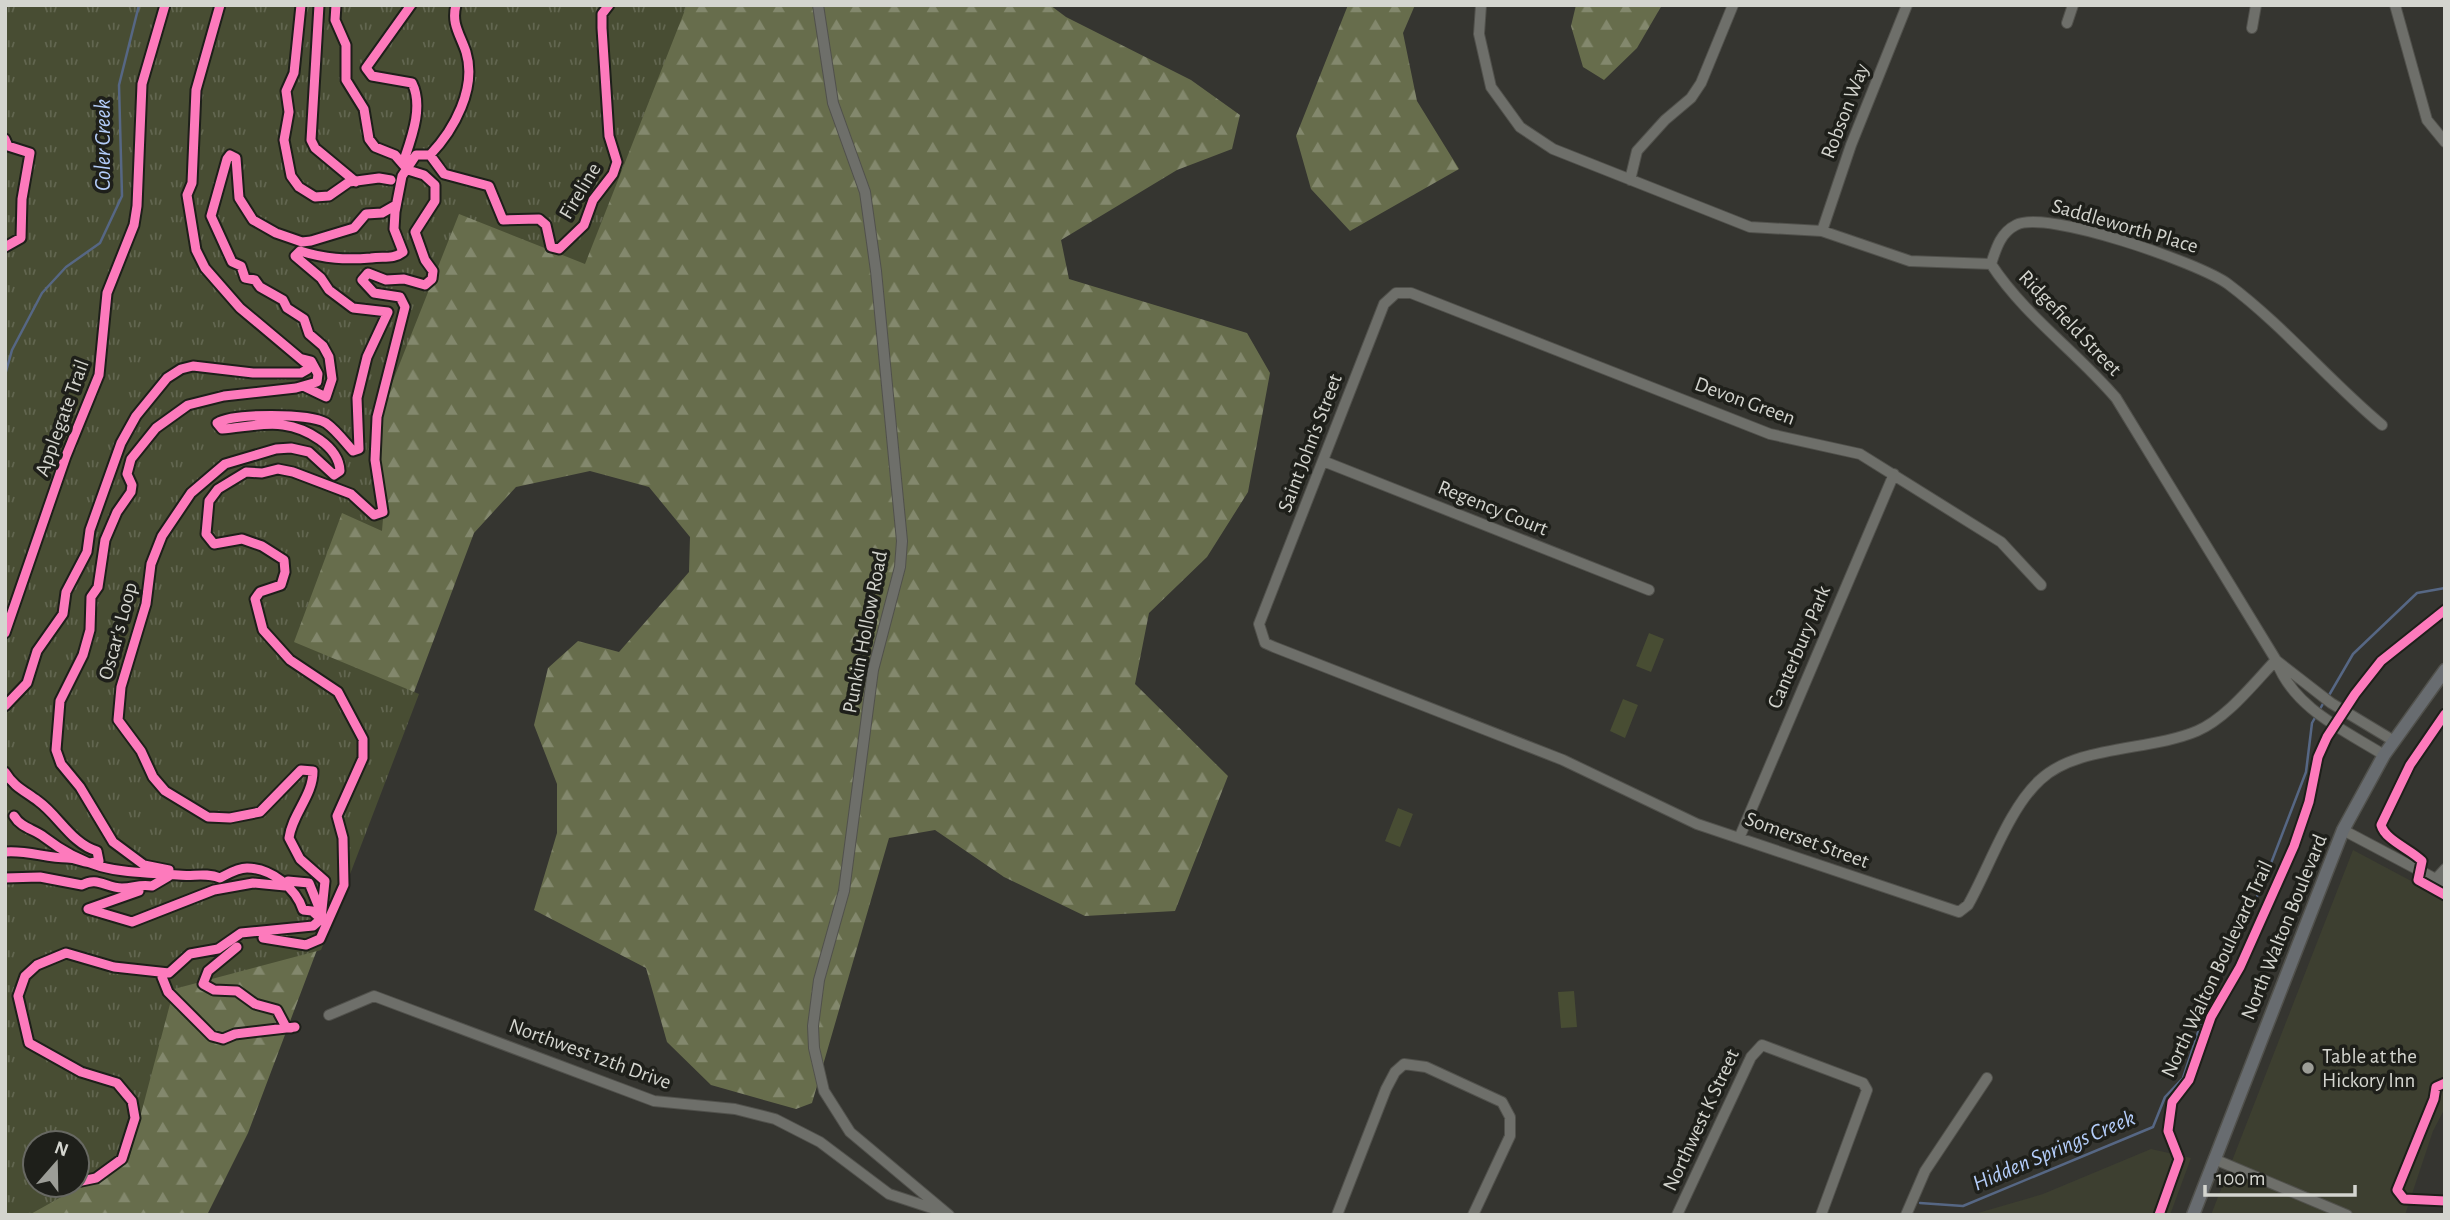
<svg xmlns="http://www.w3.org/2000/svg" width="2450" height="1220" font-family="'Alegreya Sans',sans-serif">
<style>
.built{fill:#3d3f30}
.grass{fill:#484d33}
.forest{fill:url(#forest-firs);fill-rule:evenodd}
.park{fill:url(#park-tufts);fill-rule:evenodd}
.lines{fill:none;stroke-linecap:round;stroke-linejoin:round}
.stream{stroke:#566784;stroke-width:2.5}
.minor-casing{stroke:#51514c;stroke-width:12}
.major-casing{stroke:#51514c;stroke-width:15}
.minor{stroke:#6e6f6a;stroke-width:10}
.major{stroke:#686c70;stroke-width:12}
.cycleway-casing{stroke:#1e1f1a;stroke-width:13}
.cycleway{stroke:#fd7abc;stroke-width:9}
.poi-dot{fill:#9c9d97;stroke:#1e1f1a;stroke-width:2.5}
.labels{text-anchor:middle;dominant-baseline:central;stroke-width:7;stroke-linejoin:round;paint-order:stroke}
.street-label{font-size:21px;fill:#d4d5cf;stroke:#1e1f1a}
.poi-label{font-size:21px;fill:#d4d5cf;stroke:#1e1f1a;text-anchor:start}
.water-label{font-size:23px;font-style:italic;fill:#b4cdfa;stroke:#1e1f1a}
</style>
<defs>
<pattern id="forest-firs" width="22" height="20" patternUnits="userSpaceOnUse" patternTransform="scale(1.75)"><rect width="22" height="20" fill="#676d4c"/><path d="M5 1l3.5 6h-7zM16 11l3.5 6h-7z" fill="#83886d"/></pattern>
<pattern id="park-tufts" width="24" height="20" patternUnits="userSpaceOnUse" patternTransform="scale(1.75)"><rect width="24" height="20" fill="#484d33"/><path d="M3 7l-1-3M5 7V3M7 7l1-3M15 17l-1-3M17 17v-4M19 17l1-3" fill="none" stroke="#626650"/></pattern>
</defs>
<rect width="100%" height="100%" fill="#353530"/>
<path class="built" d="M2353,850l92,49v209l-12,23 -28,84h-194z
M2151,1149l40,9 -21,57h-199l72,-21z"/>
<path class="grass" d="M1649,633l15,6 -13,33 -15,-6z
M1623,699l15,6 -13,33 -15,-7z
M1398,808l15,6 -13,33 -15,-6z
M1574,991l3,36 -16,1 -3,-36z"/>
<path class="forest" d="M8,5h1042l16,12 125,63 49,35 -8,34 -55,21 -116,70 8,39 178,54 23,40 -22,119 -41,65 -58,56 -14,71 93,92 -53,135 -90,5 -81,-39 -69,-47 -46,8 -77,265 -16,6 -85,-24 -44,-43 -21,-74 -112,-58 23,-77v-49l-23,-59 14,-57 30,-27 41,11 70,-80 1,-35 -41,-50 -59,-16 -74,16 -42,46 -226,600 -41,82h-202zM35,1143h42v42h-42z
M1348,5h67l-12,28 14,68 42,68 -109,62 -39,-42 -15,-53z
M1576,5h86l-25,43 -33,32 -21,-13 -12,-41z"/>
<path class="park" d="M5,5h682l-102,259 -126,-50 -84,212 10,69 -3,36 -40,-18 -48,129 125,52 -98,256 -147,39 -45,170 -100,56h-24zM35,1143h42v42h-42z"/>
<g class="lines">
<path class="stream" d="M5,375l7,-25 30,-57 24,-26 34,-24 22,-47 -3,-111 20,-80
M2328,697l25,-43 64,-61 28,-5
M1920,1203l43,3 190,-79 12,-30 18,-19 25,-76 57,-123 41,-107 6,-49 12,-21"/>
<defs>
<path id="minor" d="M818,5l15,98 32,89 11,79 26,270 -2,26 -27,103 -29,221 -25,89 -6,46 1,22 10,43 26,41 99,83
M1481,5l-2,29 12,53 29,40 33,22 197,78 72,4 88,30 81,3
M2395,5l32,115 18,22
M2067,23l6,-18
M2252,28l4,-23
M1630,180l7,-29 28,-31 26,-22 10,-15 32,-78
M1822,231l29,-86 56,-140
M1991,264c34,52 85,87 125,134l160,262c17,48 68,70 108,95
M1991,264c5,-15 9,-31 25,-39 30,-16 183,38 212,59 56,42 101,97 154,141
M1323,461l326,129
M2041,585l-40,-43 -141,-88 -90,-20 -359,-141h-15l-12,11 -125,320 6,19 9,4 289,113 134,64 262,88 9,-7c21,-37 41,-97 72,-125 37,-35 110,-29 157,-49 30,-13 56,-47 79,-71
M2277,661l54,42 63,38
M2343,830l102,54
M1740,836l154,-362
M2436,879l9,-10
M329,1015l45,-19 280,105 81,8 40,10 45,23 69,52 55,18
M2214,1159l133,56
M1337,1215l49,-126 9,-17 9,-8 22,3 76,35 8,15v19l-37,79
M1677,1215l74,-158 11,-12 101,38 4,7 -46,125
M1906,1215l19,-44 62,-93"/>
<path id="major" d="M2193,1215l150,-385 41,-75 61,-85"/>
</defs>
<use href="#minor" class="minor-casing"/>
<use href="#major" class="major-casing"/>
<use href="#minor" class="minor"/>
<use href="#major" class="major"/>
<defs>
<path id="cycleway" d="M301,5l-7,68 -8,18 3,21 -5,28 7,36 8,11 16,10 14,-1 20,-14 30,-4 12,2
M319,5l-8,135 4,8 41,34
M5,139l3,7 22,7 -8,46 -1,39 -16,9
M430,155l14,19 45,12 14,34 36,-1 7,6 5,22 8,2 25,-24 9,-25 20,-26 4,-12 -8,-26 -7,-108v-14l7,-9
M403,163c8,-24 21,-56 9,-80l-40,-7 -6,-8 45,-63
M303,386l23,11 6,-18 -3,-22 -6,-11 -14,-12 -5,-15 -17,-11 -4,-8 -23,-13 -5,-7 -10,-2 -4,-12 -9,-4 -21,-46 16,-57 3,-4 6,3 3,40 14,22 23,13 26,9 9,-1 43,-13 12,-14 16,-1 14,-8
M5,633l61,-177 33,-81 8,-82 27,-68 3,-19 5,-122 23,-79
M5,706l22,-23 10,-32 26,-37 3,-22 21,-40 3,-22 31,-87 15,-27 31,-38 14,-9 12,-3 60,7h48l7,-4v-4l-68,-57 -35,-40 -9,-18 -9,-55 5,-12 4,-93 24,-85
M2445,714l-35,51 -29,60c4,15 29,24 41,36l-4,19 27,15
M5,772c9,15 20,19 33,29 20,14 34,43 59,50l2,10c-14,5 -19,-3 -32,-3 -21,0 -40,-8 -62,-6
M14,816c7,12 20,13 30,21 48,37 79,34 134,38 15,2 27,-3 42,3 8,-4 17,-10 27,-10 24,0 49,20 56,42l9,1 9,8
M5,878l35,-1 42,8c15,-9 24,3 40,3 12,0 16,-4 30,-2l17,-10v-6l-25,-5 -31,-23 -33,-55 -19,-23 -5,-14 4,-49 23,-46 7,-25 1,-33 7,-10 7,-47 12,-28 14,-20 1,-7 -5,-11 4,-15 25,-31 32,-23 36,-9 72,-8 21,-6 1,-8 -7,-13 -8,-2
M139,891l-51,18 44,13 82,-32 39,-7 32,3 3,-5 21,2 11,27
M263,938l43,7 14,-6 24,-54 -1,-47 -6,-22 26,-58v-19l-25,-47 -48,-32 -27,-30 -8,-31 5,-7 21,-7 4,-13 -1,-12 -22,-14 -20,-7 -28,5 -8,-10 3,-33 9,-12 28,-17 16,1 16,-4 15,3 58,22 23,21 9,-3 -8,-52 2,-43 28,-110 -5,-10 -26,-4 -12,-13 6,-7 18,7 18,-1 21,6 7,-6 1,-8 -8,-11 -10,-28 20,-31v-16l-11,-10 -16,-5 -13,-15 -20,-8 -6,-8 -5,-30 -18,-29v-35l-11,-25 1,-15
M237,947l-29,24 -5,13 11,6 23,1 18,13 22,6 9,17 5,1
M162,977l6,15 44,44 11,3 12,-5 60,-7
M2445,1083l-9,4 -2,12 -37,91 7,9 41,2
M77,1182l19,-4 26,-19 13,-41 -3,-17 -15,-18 -36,-11 -52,-29 -11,-47 7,-20 12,-11 29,-12 48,14 55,6 21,-19 28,-5 23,-16 72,-7 8,-7 4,-38 -25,-22 -11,-21c3,-24 24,-42 24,-67l-12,-1 -41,42 -30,6 -22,-1 -43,-26 -12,-14 -12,-26 -23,-31 3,-33 25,-83 5,-40 11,-28 29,-43 34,-29 51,-15 15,-1 18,4 25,23 6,-4c-1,-25 -34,-43 -57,-46 -19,-3 -43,3 -61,4l-5,-6c16,-10 92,-10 109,0 10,7 19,19 27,28l6,-2 -2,-51 10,-41 21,-45 -35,-4 -24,-18 -8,-12 -26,-22 5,-5c26,8 45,9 71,7 12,-2 22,2 32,-6l-9,-23 1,-17 7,-36 14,-21h14c24,-25 47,-67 36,-103 -6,-18 -15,-28 -10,-47
M2159,1215l20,-56 -11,-28 4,-29 17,-22 22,-63 29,-50 54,-121 15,-44 9,-45 9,-20 28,-43 26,-33 64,-51"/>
</defs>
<use href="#cycleway" class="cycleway-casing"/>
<use href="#cycleway" class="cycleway"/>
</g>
<circle class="poi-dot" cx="2308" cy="1068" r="7"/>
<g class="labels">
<g class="street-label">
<text transform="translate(1845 111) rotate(-69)">Robson Way</text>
<text transform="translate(580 191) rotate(-59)">Fireline</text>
<text transform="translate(2125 226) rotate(16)">Saddleworth Place</text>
<text transform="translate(2070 323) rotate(46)">Ridgefield Street</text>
<text transform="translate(1745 401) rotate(20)">Devon Green</text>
<text transform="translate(62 418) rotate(-70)">Applegate Trail</text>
<text transform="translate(1310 443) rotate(-69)">Saint John's Street</text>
<text transform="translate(1493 508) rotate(22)">Regency Court</text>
<text transform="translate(118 631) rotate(-75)">Oscar's Loop</text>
<text transform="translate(865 632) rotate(-79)">Punkin Hollow Road</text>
<text transform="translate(1799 647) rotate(-67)">Canterbury Park</text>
<text transform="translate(1807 840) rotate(20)">Somerset Street</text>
<text transform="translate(2284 927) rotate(-68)">North Walton Boulevard</text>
<text transform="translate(2217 969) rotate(-65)">North Walton Boulevard Trail</text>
<text transform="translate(590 1054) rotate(20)">Northwest 12th Drive</text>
<text transform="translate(1701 1120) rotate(-65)">Northwest K Street</text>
</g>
<g class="poi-label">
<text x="2322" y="1056">Table at the<tspan x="2322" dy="24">Hickory Inn</tspan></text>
</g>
<g class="water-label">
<text transform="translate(103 145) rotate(-90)">Coler Creek</text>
<text transform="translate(2054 1151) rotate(-23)">Hidden Springs Creek</text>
</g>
</g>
<rect width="2450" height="1220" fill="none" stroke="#d4d5cf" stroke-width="14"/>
<g transform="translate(56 1164) rotate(20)"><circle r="33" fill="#1e1f1a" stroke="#676862" stroke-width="2"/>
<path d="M0-5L12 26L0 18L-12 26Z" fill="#9c9d97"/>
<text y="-10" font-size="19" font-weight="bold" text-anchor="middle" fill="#d4d5cf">N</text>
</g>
<path d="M2205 1185v10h150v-10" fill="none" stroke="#d4d5cf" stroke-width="3.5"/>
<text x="2216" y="1185" font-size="21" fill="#d4d5cf" stroke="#1e1f1a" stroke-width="5" paint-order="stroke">100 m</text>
</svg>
